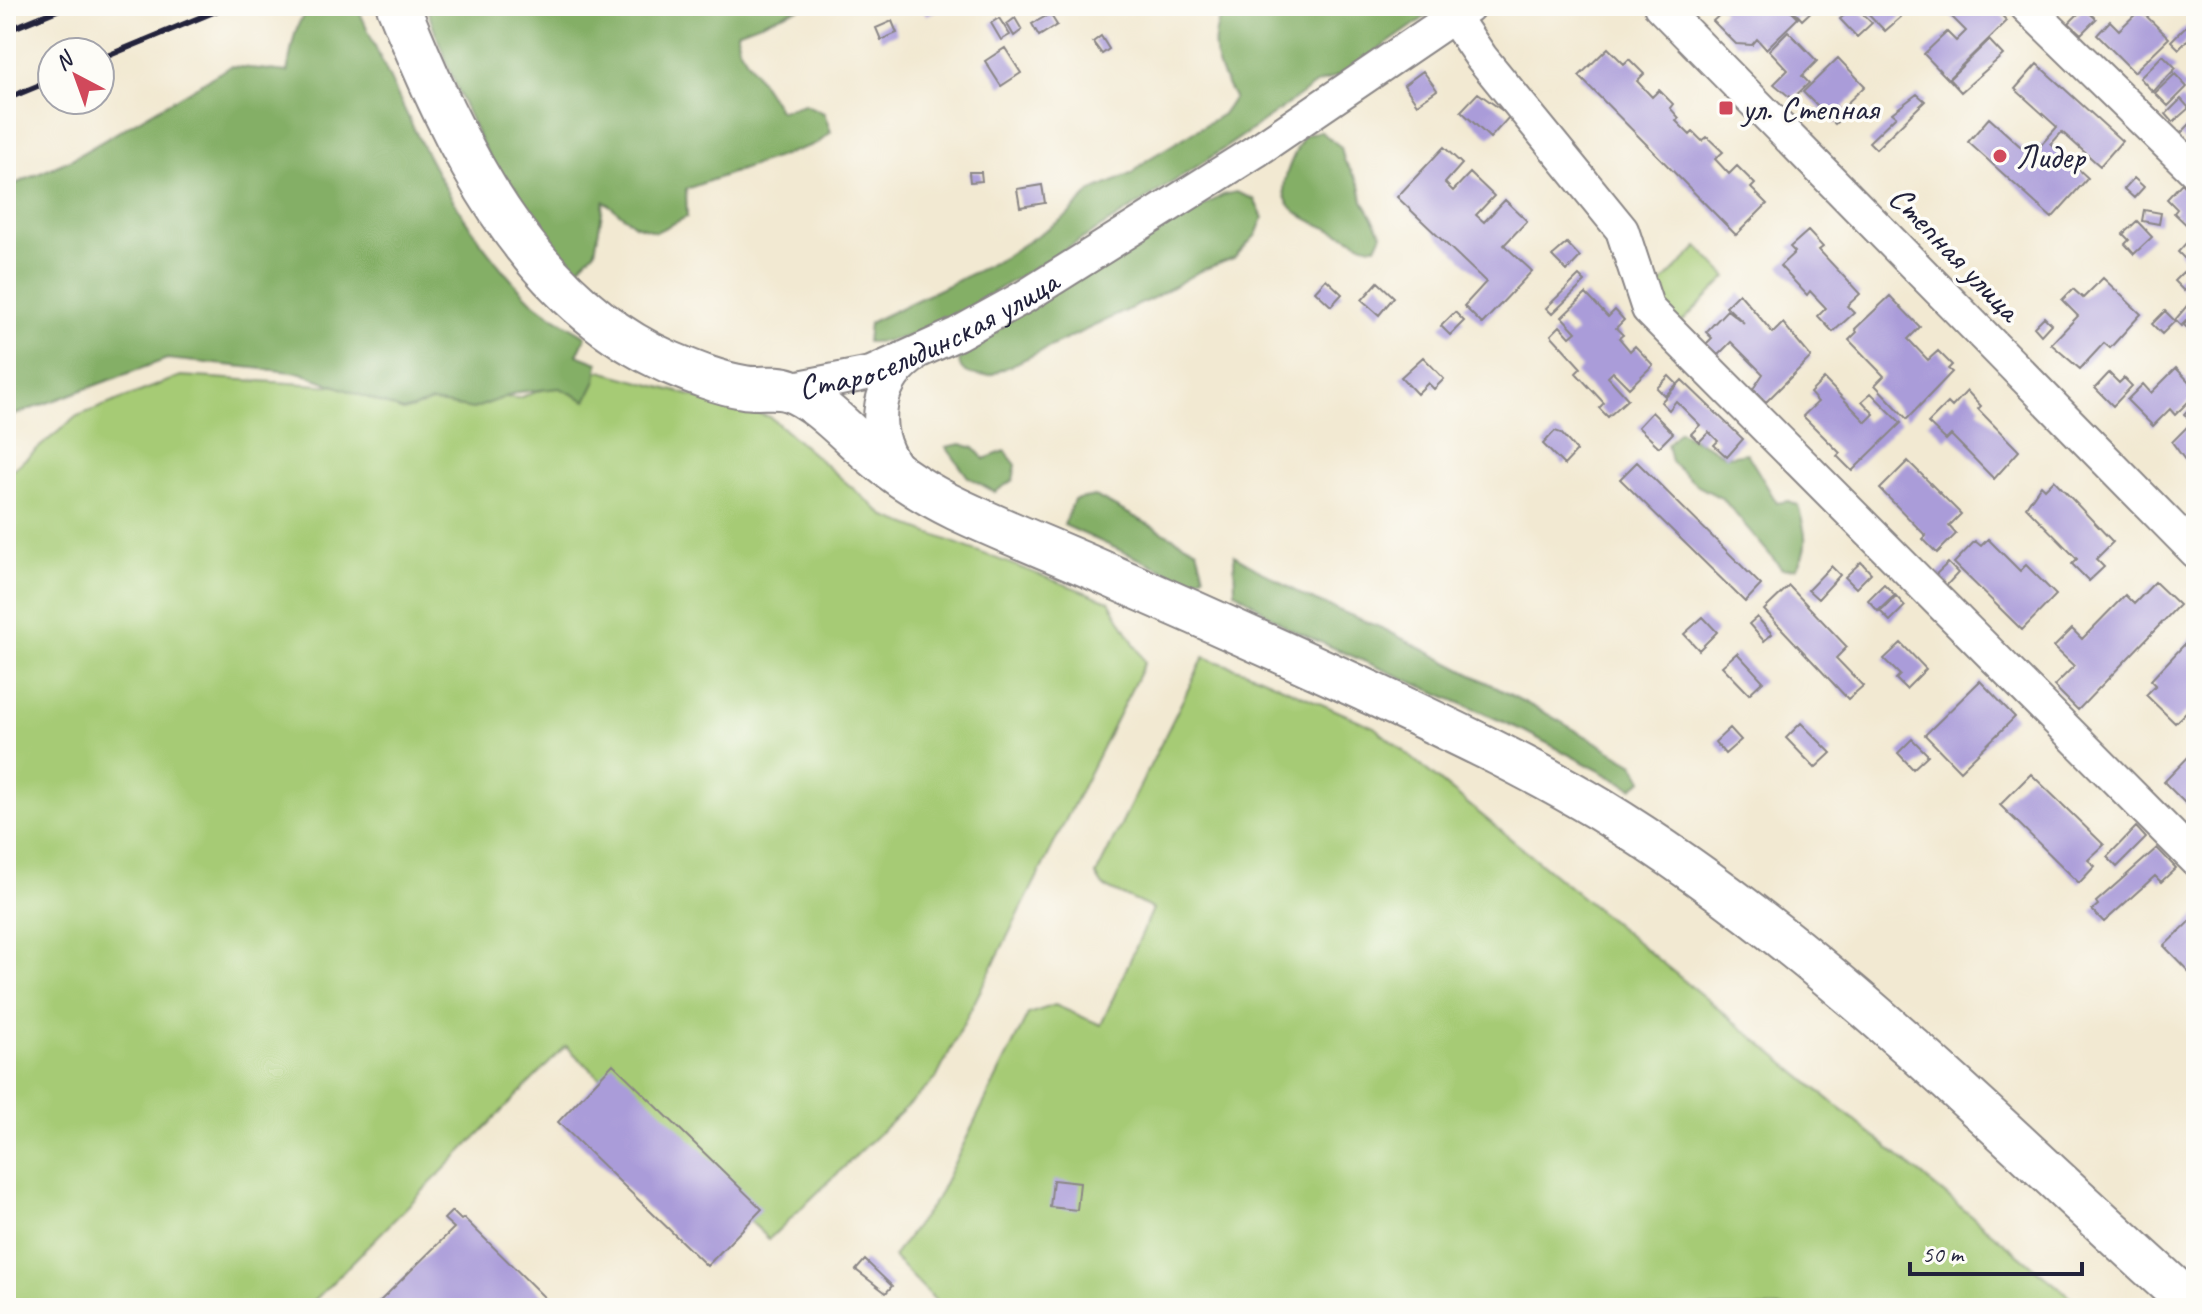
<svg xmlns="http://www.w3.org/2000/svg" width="2202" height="1314" font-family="Caveat,sans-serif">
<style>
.green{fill:#a6cb75;stroke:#647658;stroke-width:2}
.forest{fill:#84af66;stroke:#536850;stroke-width:2}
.building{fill:#aa9cd9}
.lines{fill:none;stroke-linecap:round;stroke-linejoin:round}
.minor-casing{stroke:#8a8686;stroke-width:36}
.major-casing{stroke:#8a8686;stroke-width:46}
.minor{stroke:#fff;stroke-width:32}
.major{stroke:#fff;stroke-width:42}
.rail{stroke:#22223b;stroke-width:6}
.poi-dot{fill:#d1495b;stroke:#fdfcf7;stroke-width:3}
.labels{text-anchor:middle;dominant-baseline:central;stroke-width:7;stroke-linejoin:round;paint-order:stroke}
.poi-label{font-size:34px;fill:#22223b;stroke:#fdfcf7;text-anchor:start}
.street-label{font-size:34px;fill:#22223b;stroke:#fdfcf7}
</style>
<rect width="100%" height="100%" fill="#fdfcf7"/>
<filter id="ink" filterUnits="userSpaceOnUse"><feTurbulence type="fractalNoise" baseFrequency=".0125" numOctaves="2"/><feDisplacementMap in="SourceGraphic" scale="16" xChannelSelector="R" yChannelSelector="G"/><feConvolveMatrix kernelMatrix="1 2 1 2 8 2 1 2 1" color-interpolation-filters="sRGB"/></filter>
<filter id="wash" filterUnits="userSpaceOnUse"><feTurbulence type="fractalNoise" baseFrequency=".006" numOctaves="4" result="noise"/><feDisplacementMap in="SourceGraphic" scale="32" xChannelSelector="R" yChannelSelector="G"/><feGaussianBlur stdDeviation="1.8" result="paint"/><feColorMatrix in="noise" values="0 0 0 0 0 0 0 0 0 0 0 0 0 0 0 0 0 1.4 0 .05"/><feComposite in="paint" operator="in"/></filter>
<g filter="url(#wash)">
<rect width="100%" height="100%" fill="#f2e9d2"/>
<path class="green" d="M1698,247l29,30 -49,49 -29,-30z
M600,371l170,46 116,100 223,84 36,61 -209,417 -167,160 -203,-193 -259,262h-301v-833l71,-59 104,-40 337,22z
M1204,657l54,19 116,51 710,581h-1141l-50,-51 44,-59 91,-184 27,-9 46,20 52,-116 -50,-23 -7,-11z"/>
<path class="forest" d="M313,6h44c45,99 93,216 173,293 16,15 38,26 56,37l-9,19 21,8 -2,18 -10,20 -26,-13 -41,4 -46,17 -41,-7 -29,9 -102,-38 -134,-14 -161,59v-230l64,-28 161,-94 56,6c5,-21 6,-53 26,-66z
M426,6h87l6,6 13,-6h274l-69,26 1,14 42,65 24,-7 20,9 7,19 -13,11 -132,46 1,28 -31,15 -21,-7 -31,-24 -9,50 -20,20c-78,-75 -114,-164 -149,-265z
M1227,6h214l-96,67 -31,12c-93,69 -192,131 -292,190 -47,27 -99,69 -155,67l2,-19 129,-62 69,-45 23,-24 43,-19 14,-13 76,-46 11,-17c-19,-31 -29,-59 -7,-91z
M1320,131l21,16 3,13 16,25 3,16 19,33 -6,13c-15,0 -21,-8 -34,-13 -66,-25 -71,-36 -38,-99z
M1236,192l18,7 9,19 -7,17 -22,23 -34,13 -45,26 -164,78c-32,3 -42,-12 -19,-36l251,-144z
M1679,431l48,25 20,-3 30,50 11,-2 10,4c7,25 13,42 -2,63l-14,1 -59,-70 -25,-13 -27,-24 -4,-18z
M961,444l13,4 10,11 21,-8 11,14 -3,15 -18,12 -27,-15 -22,-30z
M1095,496l102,54 7,25 -14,7 -126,-57 10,-25z
M1234,555l70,41 80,33 163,85 87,50 9,16 -11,8 -108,-57 -236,-103 -53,-37z"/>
<g id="blocks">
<path class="building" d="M920,6h23l-16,10z
M1718,6h68l12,12 -32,31 -9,-10 -5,6 -16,-1 -23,-23 11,-10z
M1795,6h22l-15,14 -10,-11z
M1854,6l18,17 -15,14 -17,-18z
M1867,6h23l11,11 -16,14 -21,-22z
M1941,6h52l14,15 -59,58 -24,-25 23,-22 9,9 10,-10z
M2084,8l12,11 -15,15 -12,-11z
M2140,10l29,28 -35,34 -37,-37 13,-14 9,9z
M1050,14l7,11 -18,11 -7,-12z
M999,18l11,17 -9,5 -10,-17z
M1015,18l7,12 -8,6 -7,-12z
M892,21l5,12 -16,7 -5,-12z
M2186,26l8,7 -15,16 -8,-8z
M1788,31l29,30 -15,15 7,7 -17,16 -18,-15 14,-14 -19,-20z
M1101,36l8,13 -7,5 -9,-12z
M1989,40l14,15 -42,37 -12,-13z
M1005,48l16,25 -20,13 -16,-25z
M1608,48l16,16 5,-5 15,15 -7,7 15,16 7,-7 14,14 -3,4 9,10 -3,3 14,14 3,-3 9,9 5,-4 16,15 -8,7 14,15 8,-8 18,18 -4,4 16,16 -31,31 -157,-159z
M2163,55l13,13 -23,24 -13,-14z
M1838,58l27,28 -22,21 4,5 -12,12 -32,-32z
M2037,64l85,77 -22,25 -38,-34 -11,12 37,34 -36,40 -84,-76 21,-24 42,38 26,-29 -42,-38z
M1423,71l14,19 -20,14 -13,-19z
M2175,74l12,13 -19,19 -13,-13z
M1478,93l32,23 -20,22 -29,-27z
M1917,94l8,7 -49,48 -7,-7 27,-26 -4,-3z
M2181,99l8,9 -16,14 -7,-8z
M2196,118v27l-3,3 -14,-13z
M1444,147l18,17 -17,19 8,8 17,-18 24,23 -18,19 8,7 21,-22 22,21 -23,24 28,26 -50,53 -18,-18 22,-24 -89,-85z
M969,172h12l1,9 -12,1z
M2134,178l10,9 -10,11 -10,-9z
M2182,183l12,12 -7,6 9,9v14l-5,5 -17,-16 3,-4 -10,-10z
M1042,185l3,18 -25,4 -3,-18z
M2144,210l17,3 -2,11 -17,-3z
M2137,221l15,16 -18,17 -9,-10 4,-4 -6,-6z
M1808,231l15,16 -4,3 41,44 -13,12 7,7 -21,19 -15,-16 8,-8 -16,-17 -3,4 -27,-29 15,-14 -5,-5z
M2196,232v38l-18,-18z
M1567,243l13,14 -13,14 -15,-15z
M2183,272l10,10 -9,9 -10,-10z
M1579,276l6,6 -33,32 -6,-6z
M2103,278l38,36 -31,34 -6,-5 -24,26 -29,-25 27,-28 -16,-16 11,-11 10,9z
M1326,279l16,15 -11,12 -16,-15z
M1378,282l16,15 -15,18 -17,-15z
M1739,293l34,40 10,-10 28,34 -45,45 -13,-13 10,-15 -32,-32 -13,13 -12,-11 6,-6 -6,-6 21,-22 17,13 -18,-17z
M1586,294l22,23 7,-7 9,10 -8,8 7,7 -4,3 11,13 5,-5 18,19 -24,23 -16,-16 -5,5 20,22 -20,18 -9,-9 5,-5 -28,-30 5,-5 -30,-33 9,-9 10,11 6,-5 -14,-15z
M2196,295v32l-5,5 -7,-7 7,-9 -10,10 -6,-6z
M1890,296l30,31 -12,12 20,21 10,-9 14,14 -4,4 4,3 -45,47 -32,-34 9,-9 -35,-36 8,-8 -2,-3z
M2165,311l10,10 -13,13 -10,-10z
M1455,312l9,9 -14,14 -9,-9z
M2044,317l7,7 -10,11 -7,-8z
M1423,357l21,22 -10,10 -6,-6 -11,11 -16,-17z
M2176,368l20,21v5l-21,21 -5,-6 -17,17 -26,-26 16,-16 8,9z
M2109,373l10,10 5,-5 8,8 -19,20 -18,-18z
M1669,376l8,8 -12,12 -8,-8z
M1824,379l42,43 8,-8 -12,-13 9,-8 30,30 -49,48 -15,-15 3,-3 -37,-37 15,-14 -8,-9z
M1682,380l61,59 -16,18 -13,-12 4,-4 -9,-9 -10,10 -8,-8 9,-9 -24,-24 -7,9 -8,-8z
M1967,391l14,15 -3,3 41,42 -25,28 -43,-44 -5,5 -18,-17 20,-20 4,4z
M2196,402l-2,22 2,51 -24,-33 20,-20 -8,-8z
M1652,412l21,21 -14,14 -21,-20z
M1555,431l6,2 16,18 -13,14 -21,-21z
M1908,461l53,53 -12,12 7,8 -19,19 -14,-14 3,-3 -46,-47z
M1637,462l124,123 -16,17 -125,-123z
M2054,480l59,62 -17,17 8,8 -15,14 -17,-17 5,-5 -51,-52 15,-22 4,4z
M1988,539l32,32 6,-6 30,30 -34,35 -68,-67 21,-22 6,5z
M1861,562l10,11 -15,15 -11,-11z
M1948,563l10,10 -14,15 -11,-11z
M1831,566l9,9 -22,24 -10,-9z
M2155,582l24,23 -101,105 -24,-24 20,-20 -20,-19 18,-18 10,10 43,-44 9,9z
M1884,584l11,11 -17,16 -10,-11z
M1789,586l58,61 -11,11 27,28 -15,13 -84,-89z
M1896,596l9,10 -15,15 -10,-10z
M1703,617l14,15 -18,18 -15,-16z
M1757,617l15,17 -8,7 -15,-17z
M2196,632v81l-4,5 -6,-6 -11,11 -29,-28 10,-10 -5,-5z
M1901,643l25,26 -20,20 -10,-10 4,-4 -16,-16z
M1737,653l26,28 -14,13 -27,-28z
M1980,681l35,36 -55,54 -35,-36z
M1801,723l30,30 -16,15 -29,-30z
M1730,728l11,12 -16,14 -10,-12z
M1912,739l16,16 -15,14 -15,-16z
M2196,749v65l-32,-32z
M2031,774l73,71 -16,15 7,6 -16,17 -79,-78z
M2136,827l10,11 -29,29 -10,-10z
M2157,848l19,20 -15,14 -6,-6 -51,46 -12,-12 6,-5 -2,-3z
M2196,915v64l-32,-33z
M613,1064l149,145 -55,57 -149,-144z
M1053,1180l27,3 -3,27 -27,-3z
M452,1211l9,9 3,-2 91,90h-182l81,-80 -10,-9z
M865,1260l27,26 -6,7 -30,-23z"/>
</g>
</g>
<g filter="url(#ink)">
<use href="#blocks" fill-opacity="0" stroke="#8a8686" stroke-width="2"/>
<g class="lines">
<defs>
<g id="minor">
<path d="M1660,6l536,546"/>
<path d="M2026,6l170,166"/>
<path d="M1453,16l28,41 141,173 26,79 548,551"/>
<path id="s1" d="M789,389l82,-16 86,-39 67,-37 232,-146 213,-145"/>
<path d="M900,472c-29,-36 -27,-85 11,-114"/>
</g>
<path id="major" d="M398,6c56,137 126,292 270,356 24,10 50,21 76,25 14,3 32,-2 45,3 29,10 59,44 82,63 25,22 55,41 86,56 48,23 98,42 147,64 87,38 174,77 261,117 79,37 159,74 234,119 223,136 404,327 597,499"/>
</defs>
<use href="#minor" class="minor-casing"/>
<use href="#major" class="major-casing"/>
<use href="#minor" class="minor"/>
<use href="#major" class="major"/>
<path class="rail" d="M6,31l61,-25
M100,59l128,-53
M6,99l46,-19"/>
</g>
</g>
<g class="poi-dot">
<rect x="1718" y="100" width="16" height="16" rx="4"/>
<circle cx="2000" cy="156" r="8"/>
</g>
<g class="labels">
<g class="poi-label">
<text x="1742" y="108">ул. Степная</text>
<text x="2016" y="156">Лидер</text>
</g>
<g class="street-label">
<text transform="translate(1955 253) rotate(46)">Степная улица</text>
<text stroke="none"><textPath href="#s1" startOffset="150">Старосельдинская улица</textPath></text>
</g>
</g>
<rect width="2202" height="1314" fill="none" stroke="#fdfcf7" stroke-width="32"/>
<g transform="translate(76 76) rotate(319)"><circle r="38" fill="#fdfcf7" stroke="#a5a5ac" stroke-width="2"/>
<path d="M0-6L14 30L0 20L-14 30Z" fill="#d1495b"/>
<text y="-12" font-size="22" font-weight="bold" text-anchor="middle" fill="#22223b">N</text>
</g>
<path d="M1910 1262v12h172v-12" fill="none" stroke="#22223b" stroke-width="4"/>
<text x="1922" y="1262" font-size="24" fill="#22223b" stroke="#fdfcf7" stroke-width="6" paint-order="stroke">50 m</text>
</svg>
